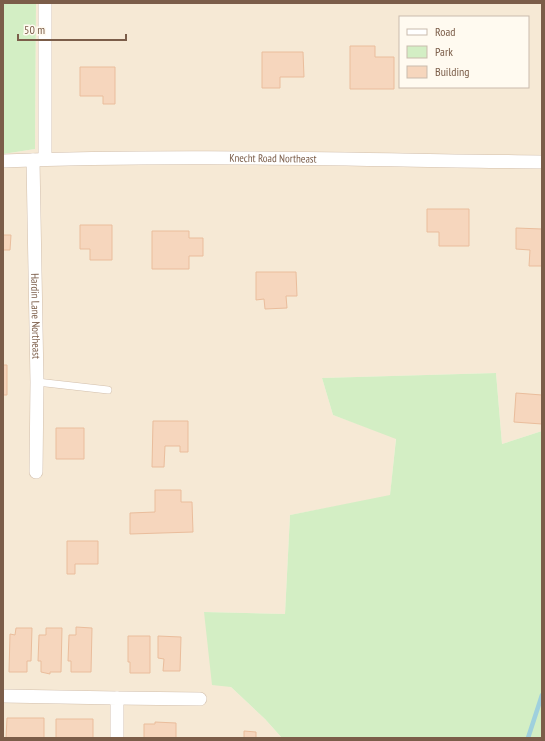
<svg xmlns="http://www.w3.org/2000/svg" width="545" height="741" font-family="'PT Sans Narrow',sans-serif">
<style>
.residential{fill:#f6e9d5;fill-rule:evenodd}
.green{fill:#d3eec4}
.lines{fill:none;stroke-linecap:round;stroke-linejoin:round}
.stream{stroke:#9fd0dd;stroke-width:4.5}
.building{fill:#f6d6bd;stroke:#eabd9c}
.lane-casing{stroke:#d2bfac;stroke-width:8}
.street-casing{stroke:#d2bfac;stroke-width:14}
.lane{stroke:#fff;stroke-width:7}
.street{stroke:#fff;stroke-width:13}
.labels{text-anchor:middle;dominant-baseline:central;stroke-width:3;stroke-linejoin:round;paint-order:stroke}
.street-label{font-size:11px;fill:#7b5d49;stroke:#fffaf0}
</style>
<rect width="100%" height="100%" fill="#fef6e8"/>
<path class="residential" d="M36,3h506v428l-40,13 -6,-71 -174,5 11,37 63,23 -6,58 -100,19 -5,99 -81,-2 27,75 34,32 17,19h-279v-584l32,-5zM400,17h128v70h-128z"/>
<path class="green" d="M3,3h33l-1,146 -32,5z
M496,373l6,71 40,-13v307h-260l-17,-19 -34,-32 -19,-2 -8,-73 81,2 5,-99 100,-20 6,-56 -63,-24 -11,-37z"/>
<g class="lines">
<path class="stream" d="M528,738l14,-43"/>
</g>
<path class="building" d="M350,46h25v11h19v32h-44z
M262,52h41l1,25h-24v11h-18z
M80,67h35v37h-12v-8h-23z
M427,209h42v37h-30v-14h-12z
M80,225h32v35h-22v-11h-10z
M516,228l26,1v37h-13l1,-16 -14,-1z
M152,231h37v7h14v18h-14v13h-37z
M3,235h8l-1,15h-7z
M256,272h40l1,24h-11l1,12 -22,1 -1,-10 -8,1z
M3,365h4v30h-4z
M516,393l26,2v29l-28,-2z
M153,421h35v31h-8v-6h-15l-1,21h-12z
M56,428h28v31h-28z
M155,490h26v12h11l1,30 -63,2v-21l25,-1z
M67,541h31v23h-23v10h-8z
M76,627l16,1 -1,44h-20v-11h-3l1,-26h7z
M16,628h16l-1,33h-4v11h-18l1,-38 5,1z
M46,628h16l-1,44h-11v2l-9,-2v-11h-3l1,-26h7z
M128,636h22v37h-20v-11h-2z
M158,636l23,1 -1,34h-17l1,-12 -6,-1z
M7,718h37v20h-38z
M56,719h37v19h-37z
M155,722l21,1v15h-32v-14h11z
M244,731l12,1v6h-12z"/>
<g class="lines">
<defs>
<path id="lane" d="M37,382l71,8"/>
<g id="street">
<path d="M45,3v156"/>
<path id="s1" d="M33,160l4,222 -1,90"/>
<path id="s2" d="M3,161c179,-7 359,-1 539,1"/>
<path d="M3,696l114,2v40"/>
<path d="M117,698l83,1"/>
</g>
</defs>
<use href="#lane" class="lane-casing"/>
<use href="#street" class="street-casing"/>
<use href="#lane" class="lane"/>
<use href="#street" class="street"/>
</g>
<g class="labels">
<g class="street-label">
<text stroke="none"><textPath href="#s2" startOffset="270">Knecht Road Northeast</textPath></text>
<text stroke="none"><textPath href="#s1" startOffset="156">Hardin Lane Northeast</textPath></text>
</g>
</g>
<rect width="545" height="741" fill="none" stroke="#7b5d49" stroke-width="8"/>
<rect x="399" y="16" width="130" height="72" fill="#fffaf0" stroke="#cabbad"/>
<rect x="407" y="29" width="20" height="6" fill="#ffffff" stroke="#cabbad"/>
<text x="435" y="36" font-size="12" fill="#7b5d49">Road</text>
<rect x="407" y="46" width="20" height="12" fill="#d3eec4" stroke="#cabbad"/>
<text x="435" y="56" font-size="12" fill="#7b5d49">Park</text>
<rect x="407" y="66" width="20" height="12" fill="#f6d6bd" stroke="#cabbad"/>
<text x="435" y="76" font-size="12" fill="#7b5d49">Building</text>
<path d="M18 34v6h108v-6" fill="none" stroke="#7b5d49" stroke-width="2"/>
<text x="24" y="34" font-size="12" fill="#7b5d49" stroke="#fffaf0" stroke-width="3" paint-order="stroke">50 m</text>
</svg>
